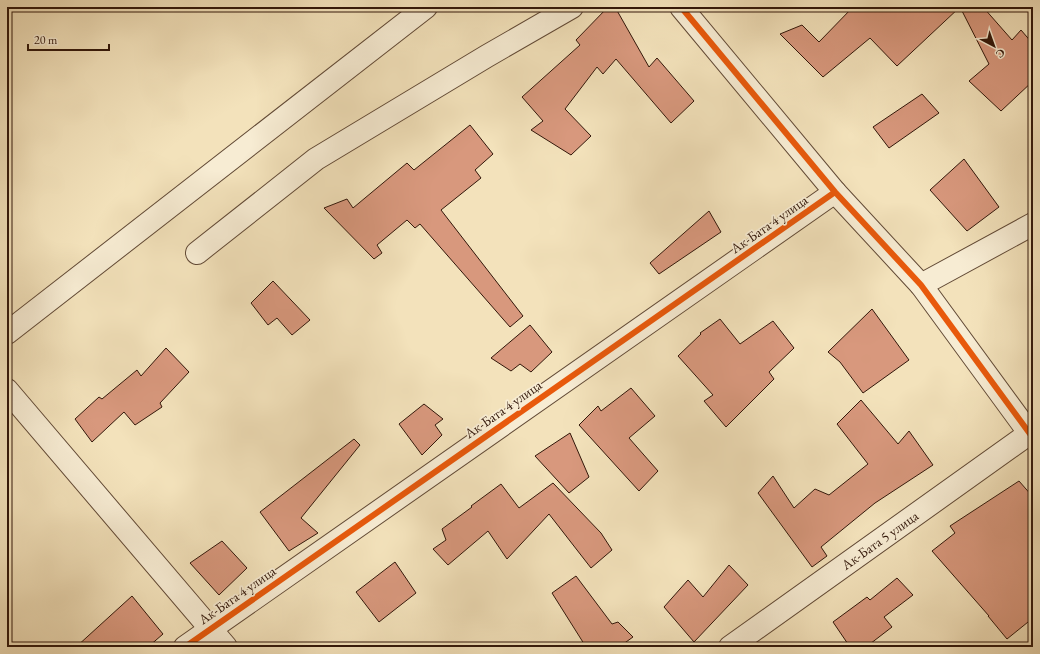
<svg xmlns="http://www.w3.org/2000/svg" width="1040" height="654" font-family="'EB Garamond',serif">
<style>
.building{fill:#d8987d;stroke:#32170a}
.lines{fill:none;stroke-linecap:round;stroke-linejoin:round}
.street-casing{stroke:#624a36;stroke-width:24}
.street{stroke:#f7ecd3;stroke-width:22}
.cycleway-casing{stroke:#f7ecd3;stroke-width:8}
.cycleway{stroke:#e8590c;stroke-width:6}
.labels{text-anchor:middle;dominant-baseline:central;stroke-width:3.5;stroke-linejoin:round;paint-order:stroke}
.street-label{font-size:14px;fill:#32170a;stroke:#f7ecd3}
</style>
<rect width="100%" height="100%" fill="#f3e2bb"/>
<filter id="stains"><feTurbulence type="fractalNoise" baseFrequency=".005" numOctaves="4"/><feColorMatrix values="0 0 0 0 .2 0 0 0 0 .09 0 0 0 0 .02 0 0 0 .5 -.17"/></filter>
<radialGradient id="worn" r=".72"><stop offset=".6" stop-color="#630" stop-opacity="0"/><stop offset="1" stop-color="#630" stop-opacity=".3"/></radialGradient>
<path class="building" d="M608,7h7l34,60 8,-9 37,43 -23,22 -55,-64 -13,15 -6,-7 -32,42 26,27 -20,19 -40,-25 12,-9 -21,-24 58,-52 -4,-5z
M853,7h130l29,33 9,-10 12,14v37l-32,30 -32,-30 20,-17 -29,-57 -63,59 -27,-28 -47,39 -43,-43 22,-9 17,17z
M922,94l17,19 -50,35 -16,-21z
M470,125l23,29 -18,16 6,8 -40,32 82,106 -13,11 -90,-103 -5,4 -8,-8 -30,25 5,8 -8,6 -50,-51 23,-9 6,9 54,-45 7,7z
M964,159l35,48 -32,24 -37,-41z
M709,211l12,21 -62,42 -9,-11z
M273,281l37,39 -18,15 -15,-17 -9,7 -17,-22z
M872,309l37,51 -46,33 -23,-31 -12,-10z
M720,319l20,25 33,-23 21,27 -25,24 5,7 -48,48 -22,-26 9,-6 -35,-39 23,-22 -1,-1z
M530,325l22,27 -21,20 -11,-8 -9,7 -20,-13z
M166,348l23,24 -29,31 2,4 -27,18 -11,-13 -32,30 -17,-23 24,-22 3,2 35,-29 4,6z
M631,388l24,28 -26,22 29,33 -19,20 -60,-66 19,-19 3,5z
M861,400l37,44 11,-13 24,34 -58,38 -54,44 6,9 -15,11 -54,-74 15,-17 21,32 21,-19 14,6 39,-31 -31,-40z
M424,404l19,15 -8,6 7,10 -20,20 -23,-31z
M570,433l19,44 -20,16 -34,-37z
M354,439l6,6 -59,73 17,15 -29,18 -29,-39z
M1019,481l14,16v121l-26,21 -19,-23h1l-57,-65 23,-18 -5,-7z
M553,483l48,50 11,17 -21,18 -42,-54 -42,45 -19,-28 -40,34 -15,-16 13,-9 -4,-11 30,-22 -1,-1 30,-22 18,24z
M222,541l25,27 -28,27 -29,-32z
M395,562l21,31 -37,29 -23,-30z
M729,565l19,20 -54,57 -30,-35 24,-27 15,17z
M576,576l36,48 6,-2 15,15 -14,10h-33l-34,-54z
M897,578l16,17 -29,22 8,10 -26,20h-16l-17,-25 34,-25 3,3z
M132,596l31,38 -15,13h-72z"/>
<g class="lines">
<defs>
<g id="street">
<path d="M681,7l154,185 86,93 112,153"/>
<path d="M197,253l119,-94 171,-103 85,-49"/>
<path d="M921,285l112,-61"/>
<path d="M7,333l419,-326"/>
<path d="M7,390l219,257"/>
<path d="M185,647l650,-455"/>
<path id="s1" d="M730,647l300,-214"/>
</g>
</defs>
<use href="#street" class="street-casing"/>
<use href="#street" class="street"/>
<defs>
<path id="cycleway" d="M681,7l154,185 86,93 112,153
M185,647l650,-455"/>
</defs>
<use href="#cycleway" class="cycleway-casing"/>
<use href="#cycleway" class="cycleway"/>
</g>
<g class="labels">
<g class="street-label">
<text transform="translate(769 224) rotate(-35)">Ак-Бата 4 улица</text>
<text transform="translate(503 409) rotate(-35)">Ак-Бата 4 улица</text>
<text stroke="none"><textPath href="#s1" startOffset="184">Ак-Бата 5 улица</textPath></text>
<text transform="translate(237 595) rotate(-35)">Ак-Бата 4 улица</text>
</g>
</g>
<rect width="1040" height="654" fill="none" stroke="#f3e2bb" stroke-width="24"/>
<rect x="8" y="8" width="1024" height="638" fill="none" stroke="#32170a" stroke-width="2"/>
<rect x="12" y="12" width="1016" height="630" fill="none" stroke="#32170a"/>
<g transform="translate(994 46) rotate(139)" stroke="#f7ecd3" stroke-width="3" paint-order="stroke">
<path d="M0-3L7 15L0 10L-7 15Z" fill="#32170a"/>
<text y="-6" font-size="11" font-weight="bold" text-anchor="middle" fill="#32170a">С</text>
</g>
<path d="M28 44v6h81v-6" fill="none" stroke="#32170a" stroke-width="2"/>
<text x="34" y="44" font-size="12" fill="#32170a" stroke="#f7ecd3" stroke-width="3" paint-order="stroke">20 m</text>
<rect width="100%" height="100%" filter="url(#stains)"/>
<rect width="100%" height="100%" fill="url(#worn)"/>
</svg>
